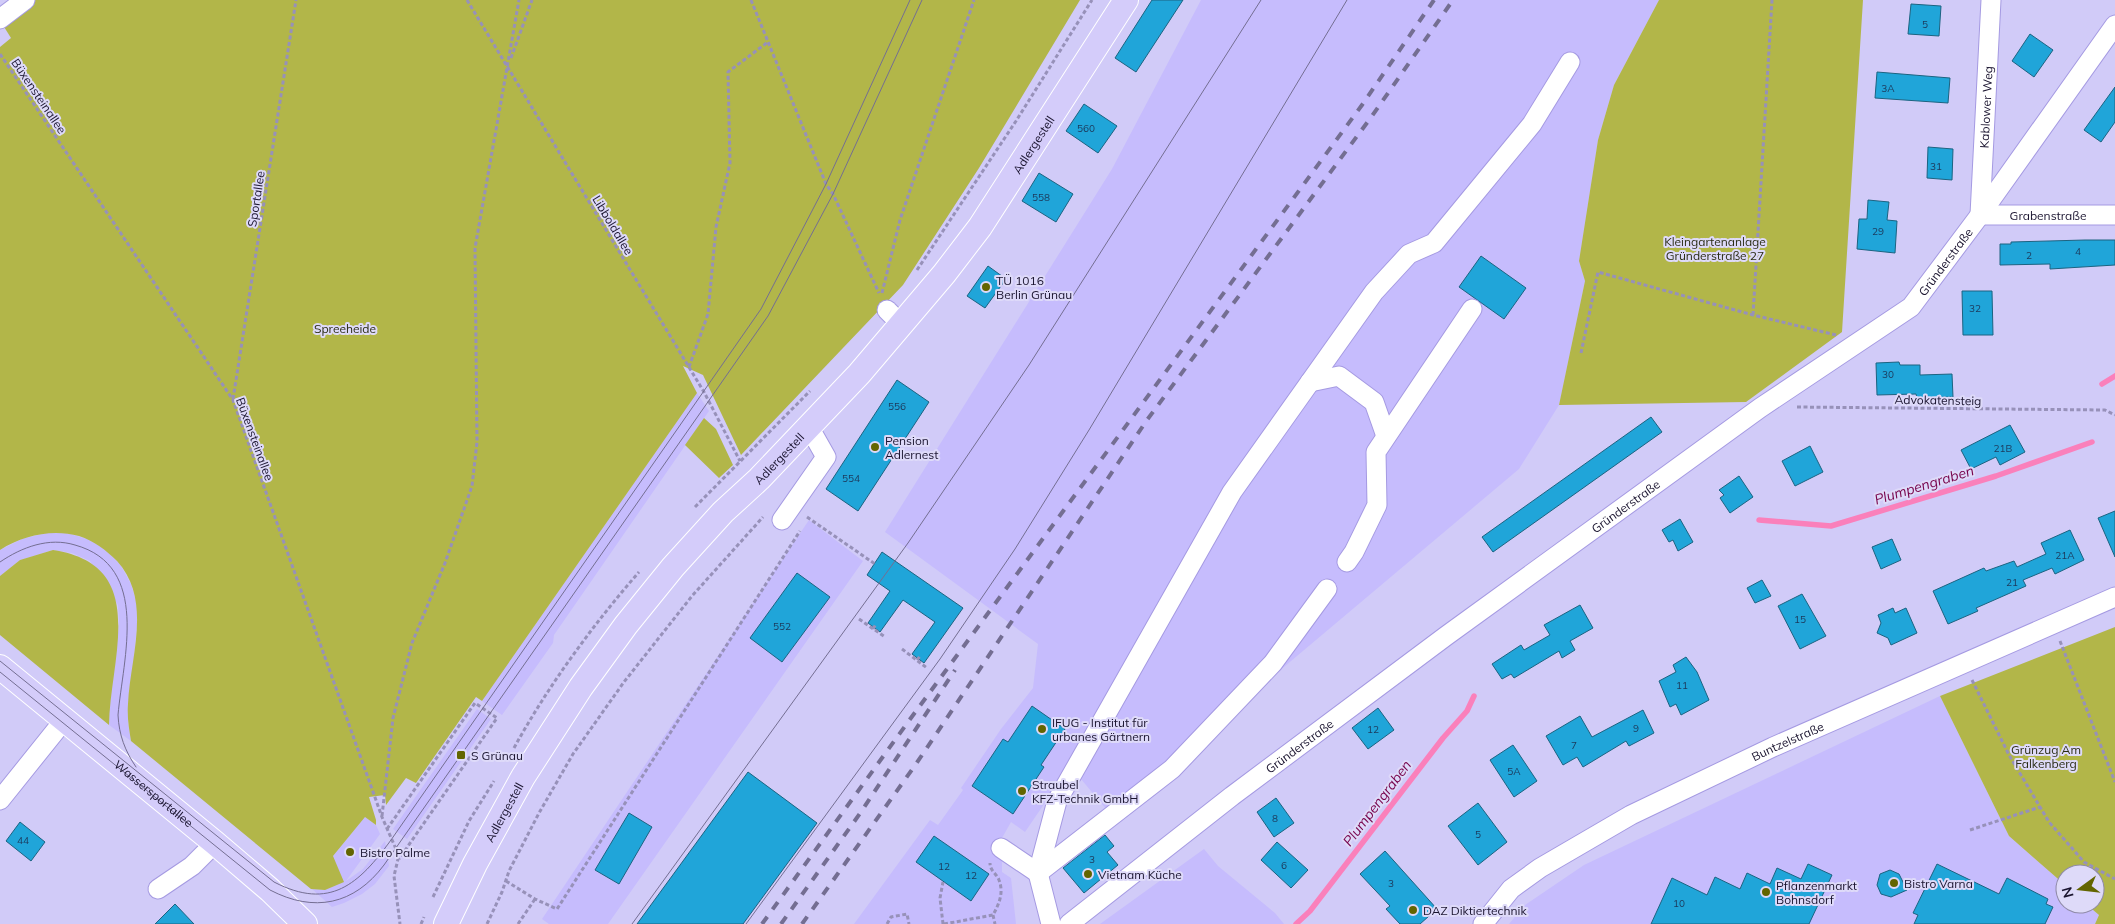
<svg xmlns="http://www.w3.org/2000/svg" width="2115" height="924" font-family="Mulish,sans-serif">
<style>
.built{fill:#c6bcfd}
.green{fill:#b2b649}
.lines{fill:none;stroke-linecap:round;stroke-linejoin:round}
.stream{stroke:#fa80bb;stroke-width:5.5}
.building{fill:#20a5d9;stroke:#1c6381}
.minor-casing{stroke:#a59ae2;stroke-width:21}
.major-casing{stroke:#fff;stroke-width:26}
.path{stroke:#9791b9;stroke-width:3;stroke-dasharray:4 2.5;stroke-linecap:butt}
.minor{stroke:#fff;stroke-width:19}
.major{stroke:#d4ccfa;stroke-width:24}
.tram{stroke:#746e92;stroke-width:1}
.rail{stroke:#746e92;stroke-width:4;stroke-dasharray:9 9;stroke-linecap:butt}
.poi-dot{fill:#636500;stroke:#dedaf9;stroke-width:2}
.labels{text-anchor:middle;dominant-baseline:central;stroke-width:4;stroke-linejoin:round;paint-order:stroke}
.number-label{font-size:10px;fill:#1c385a}
.street-label{font-size:12px;fill:#1a142f;stroke:#dedaf9}
.park-label{font-size:12px;fill:#2a2c14;stroke:#dedaf9}
.poi-label{font-size:12px;fill:#1a142f;stroke:#dedaf9;text-anchor:start}
.water-label{font-size:14px;font-style:italic;fill:#77034b;stroke:#dedaf9}
</style>
<rect width="100%" height="100%" fill="#d1cbf8"/>
<path class="built" d="M1201,0h458l-45,85 -16,55 -19,121 6,20 -26,124 -40,64 -260,219 -152,122 -37,-44 -45,66 -14,-10 -9,16v34l9,6 5,46h-162l76,-104 8,5 25,-35 -2,-2 40,-59 32,-41 5,-44 -153,-112 227,-363z
M697,393l12,18 -155,224 -1,8 -51,72 -20,-14z
M809,520l54,41 -255,363h-59l-7,-5z
M46,533h21l20,6 20,11 14,16 10,18 6,20v22l-9,97 3,18 -22,-16v-22l10,-78 -1,-20 -28,-44 -18,-8 -19,-3 -33,10 -20,16v-26l22,-11z
M1940,696l69,140 56,49v19h21l13,11 -4,9h-586l16,-19 59,-40z
M477,709l14,10 -84,120 -14,-10z
M365,817l11,8 4,9 -34,47 17,-12 22,-28 4,25 -14,18 -13,10 -18,9 -12,4 -20,-18 13,1 8,-34z
M1204,849l14,17 57,47 9,11h-184z"/>
<path class="green" d="M31,0h1049l-101,168 -76,117 -162,170 -38,-80 -20,-9 14,27 -215,308 -6,-4 -60,86 -10,-5 -20,27 -1,-10 -16,2 7,23v5l-11,-8 -32,39 11,26 -19,8 -14,-1 -180,-148c-2,-12 -4,-24 -3,-37 2,-47 25,-103 -11,-143 -11,-11 -23,-20 -38,-25 -27,-7 -55,-1 -79,14v-503l11,-9 -10,-16z
M1659,0h204l-21,332 -96,70 -187,3 26,-124 -6,-20 19,-121 16,-55z
M704,418l12,11 17,36 -14,13 -34,-33z
M53,550c98,15 57,107 56,175l-109,-90v-59l20,-16z
M2115,627v297h-20l4,-9 -13,-11h9v-30h-30v11l-56,-49 -69,-140z"/>
<g class="lines">
<path class="stream" d="M2102,384l13,-8
M1759,520l72,6 165,-50 96,-34
M1296,924l14,-13 133,-173 24,-27 7,-15"/>
</g>
<path class="building" d="M1152,0h31l-47,72 -21,-14z
M1911,4l30,2 -2,30 -31,-2z
M2030,34l23,16 -19,27 -22,-16z
M1877,72l73,6 -2,25 -73,-5z
M2115,87v35l-14,20 -17,-12z
M1084,104l33,22 -19,27 -32,-22z
M1928,147l25,2 -1,31 -25,-2z
M1039,173l34,21 -17,28 -34,-21z
M1868,200l21,2 -2,18 10,1 -2,32 -38,-4 2,-30h8z
M2085,240h30v25l-65,4v-5l-50,1v-21h11v-2z
M1481,256l45,32 -22,31 -45,-32z
M988,266l18,13 -21,29 -18,-12z
M1962,291h30l1,44h-30z
M1899,362l1,3h20v10l32,-1 1,23 -36,1 -1,-4 -39,1 -1,-32z
M897,380l32,22 -71,109 -32,-22z
M1651,417l11,15 -169,120 -11,-15z
M2010,425l15,27 -25,13 -4,-8 -25,12 -10,-19z
M1810,446l13,26 -28,14 -13,-25z
M1739,476l14,21 -23,16 -10,-15 4,-3 -5,-5z
M2115,511v46l-17,-39z
M1680,519l13,23 -15,9 -5,-11 -4,2 -7,-12z
M2070,530l14,30 -29,14 -3,-6 -29,12 3,6 -50,22 2,3 -30,13 -15,-33 51,-23 2,3 28,-10 3,6 29,-13 -5,-11z
M1892,539l9,21 -20,9 -9,-22z
M882,552l81,56 -39,55 -12,-9 23,-32 -32,-22 -23,32 -12,-9 22,-32 -23,-16z
M797,573l33,24 -48,65 -32,-24z
M1762,580l9,16 -16,7 -8,-15z
M1802,594l24,42 -26,13 -22,-43z
M1580,605l13,23 -23,13 5,9 -13,8 -3,-7 -45,27 -3,-4 -9,5 -10,-15 29,-19 3,5 26,-15 -6,-10z
M1893,608l2,5 11,-5 11,25 -26,12 -3,-7 -11,-5 4,-10 -3,-8z
M1686,657l11,15 12,28 -28,15 -5,-11 -6,3 -11,-26 17,-9 -3,-7z
M1032,706l33,23 -24,36 3,2 -31,47 -41,-28 31,-47 5,3z
M1378,708l16,22 -26,19 -16,-21z
M1643,710l11,23 -25,13 -3,-5 -43,26 -6,-10 -14,8 -17,-29 34,-20 12,21z
M1513,745l24,36 -23,16 -24,-37z
M748,772l69,51 -74,101h-106z
M1276,798l18,25 -20,14 -17,-25z
M1478,803l29,39 -29,23 -30,-39z
M629,813l23,14 -33,57 -24,-14z
M20,822l25,20 -14,19 -25,-20z
M1105,835l9,11 -7,6 11,13 -34,28 -21,-25z
M934,836l55,38 -18,27 -55,-39z
M1277,842l31,28 -17,18 -30,-28z
M1385,851l52,58 -17,15h-20l-14,-15 4,-3 -30,-32z
M1808,864l24,11 -23,49h-158l21,-46 35,17 8,-18 25,12 7,-16 23,11 7,-16 24,11z
M1937,864l62,30 8,-16 41,21 -2,5 7,3 -8,17h-131l4,-9 -5,-2z
M1890,870l9,4 8,16 -16,7 -10,-3 -4,-9 3,-11z
M175,904l19,20h-39z"/>
<g class="lines">
<defs>
<g id="minor">
<path d="M0,19l25,-19"/>
<path id="s1" d="M1980,215l11,-215"/>
<path id="s2" d="M1980,215h135"/>
<path d="M887,310l14,14"/>
<path d="M1310,382l29,-6 35,26 12,34"/>
<path d="M782,520l44,-63 -17,-30"/>
<path d="M1347,562l7,-10 23,-47 -1,-53 96,-143"/>
<path d="M0,800l65,-81"/>
<path d="M1001,848l37,25 134,-104 101,-106 54,-74"/>
<path d="M158,889l34,-23 23,-23"/>
<path d="M1051,924l-13,-51 19,-72 175,-309 142,-200 35,-38 25,-11 98,-119 38,-62"/>
<path id="s3" d="M1069,924l163,-128 214,-160 314,-228 151,-101 69,-92 135,-190"/>
<path id="s4" d="M1483,924l28,-35 29,-21 91,-53 142,-68 342,-150"/>
</g>
<g id="major">
<path id="s5" d="M0,667l215,176 55,47 35,34"/>
<path id="s6" d="M446,924l29,-60 48,-87 58,-90 45,-62 47,-58 50,-55 36,-33 100,-105 85,-100 36,-47 146,-227"/>
</g>
</defs>
<use href="#minor" class="minor-casing"/>
<use href="#major" class="major-casing"/>
<path class="path" d="M467,0l237,392 36,69
M751,0l75,184 7,10 46,99
M0,54l233,346 149,417 14,32 2,10 -4,17 6,48
M511,58l21,-58
M917,270l99,-149 76,-121
M882,293l18,-73 74,-220
M1753,315l19,-315
M1581,353l17,-81 155,43 83,20
M689,367l19,-53 8,-87 14,-64 -2,-91 40,-30
M233,399l63,-399
M1797,407l308,3 10,5
M695,507l115,-116
M807,517l68,47
M859,619l26,18
M873,629l3,-5
M2060,641l55,141
M902,649l25,19
M917,660l4,-5
M1972,680l37,75 40,67 35,40 31,17
M514,748c34,-62 78,-122 125,-176
M382,816l11,-98 19,-75 33,-80 27,-77 5,-44 -2,-194 44,-248
M387,829l88,-126 22,15 -98,141
M1970,830l70,-23
M506,881l29,18 22,10 243,-378
M433,897l36,-76 25,-40
M993,915l2,9
M421,924l3,-7
M487,924l15,-32 7,-21 30,-58 34,-59 51,-72 68,-86 71,-79
M518,924l17,-25
M887,924l4,-7 16,-3 2,10
M943,924l-3,-26 3,-16
M944,924l49,-9c6,-11 11,-22 6,-35 -2,-6 -9,-9 -9,-17"/>
<use href="#minor" class="minor"/>
<use href="#major" class="major"/>
<path class="tram" d="M0,562c22,-15 49,-25 75,-17 76,21 48,113 43,170 1,20 7,36 18,52
M0,661l274,221c56,29 85,2 117,-42l370,-531 65,-125 84,-184
M0,672l270,218c44,23 84,15 114,-25l384,-549 65,-122 89,-194
M632,924l276,-381 121,-178 232,-365
M746,924l194,-265 75,-110 74,-119 258,-430"/>
<path class="rail" d="M762,924l146,-202 454,-617 72,-105
M781,924l80,-112 94,-142
M802,924l114,-160 231,-344 225,-304 81,-116"/>
</g>
<g class="poi-dot">
<circle cx="986" cy="287" r="5"/>
<circle cx="875" cy="447" r="5"/>
<circle cx="1042" cy="729" r="5"/>
<rect x="456" y="750" width="10" height="10" rx="2.5"/>
<circle cx="1022" cy="791" r="5"/>
<circle cx="350" cy="852" r="5"/>
<circle cx="1088" cy="874" r="5"/>
<circle cx="1894" cy="883" r="5"/>
<circle cx="1766" cy="892" r="5"/>
<circle cx="1413" cy="910" r="5"/>
</g>
<g class="labels">
<g class="number-label">
<text x="1925" y="24">5</text>
<text x="1888" y="88">3A</text>
<text x="1086" y="128">560</text>
<text x="1936" y="166">31</text>
<text x="1041" y="197">558</text>
<text x="1878" y="231">29</text>
<text x="2078" y="251">4</text>
<text x="2029" y="255">2</text>
<text x="1975" y="308">32</text>
<text x="1888" y="374">30</text>
<text x="897" y="406">556</text>
<text x="2003" y="448">21B</text>
<text x="851" y="478">554</text>
<text x="2065" y="555">21A</text>
<text x="2012" y="582">21</text>
<text x="1800" y="619">15</text>
<text x="782" y="626">552</text>
<text x="1682" y="685">11</text>
<text x="1636" y="728">9</text>
<text x="1373" y="729">12</text>
<text x="1574" y="745">7</text>
<text x="1514" y="771">5A</text>
<text x="1275" y="818">8</text>
<text x="1478" y="834">5</text>
<text x="23" y="840">44</text>
<text x="1092" y="859">3</text>
<text x="1284" y="865">6</text>
<text x="944" y="866">12</text>
<text x="971" y="875">12</text>
<text x="1391" y="883">3</text>
<text x="1679" y="903">10</text>
</g>
<g class="street-label">
<text transform="translate(39 96) rotate(56)">Büxensteinallee</text>
<text stroke="none"><textPath href="#s1" startOffset="108">Kablower Weg</textPath></text>
<text stroke="none"><textPath href="#s6" startOffset="981">Adlergestell</textPath></text>
<text transform="translate(256 199) rotate(-81)">Sportallee</text>
<text stroke="none"><textPath href="#s2" startOffset="68">Grabenstraße</textPath></text>
<text transform="translate(613 225) rotate(59)">Libboldallee</text>
<text stroke="none"><textPath href="#s3" startOffset="1101">Gründerstraße</textPath></text>
<text transform="translate(1938 400) rotate(1)">Advokatensteig</text>
<text transform="translate(255 439) rotate(70)">Büxensteinallee</text>
<text stroke="none"><textPath href="#s6" startOffset="576">Adlergestell</textPath></text>
<text stroke="none"><textPath href="#s3" startOffset="696">Gründerstraße</textPath></text>
<text stroke="none"><textPath href="#s4" startOffset="359">Buntzelstraße</textPath></text>
<text stroke="none"><textPath href="#s3" startOffset="291">Gründerstraße</textPath></text>
<text stroke="none"><textPath href="#s5" startOffset="199">Wassersportallee</textPath></text>
<text stroke="none"><textPath href="#s6" startOffset="126">Adlergestell</textPath></text>
</g>
<g class="park-label">
<text x="1715" y="241">Kleingartenanlage<tspan x="1715" dy="14">Gründerstraße 27</tspan></text>
<text x="345" y="328">Spreeheide</text>
<text x="2046" y="749">Grünzug Am<tspan x="2046" dy="14">Falkenberg</tspan></text>
</g>
<g class="poi-label">
<text x="996" y="280">TÜ 1016<tspan x="996" dy="14">Berlin Grünau</tspan></text>
<text x="885" y="440">Pension<tspan x="885" dy="14">Adlernest</tspan></text>
<text x="1052" y="722">IFUG - Institut für<tspan x="1052" dy="14">urbanes Gärtnern</tspan></text>
<text x="471" y="755">S Grünau</text>
<text x="1032" y="784">Straubel<tspan x="1032" dy="14">KFZ-Technik GmbH</tspan></text>
<text x="360" y="852">Bistro Palme</text>
<text x="1098" y="874">Vietnam Küche</text>
<text x="1904" y="883">Bistro Varna</text>
<text x="1776" y="885">Pflanzenmarkt<tspan x="1776" dy="14">Bohnsdorf</tspan></text>
<text x="1423" y="910">DAZ Diktiertechnik</text>
</g>
<g class="water-label">
<text transform="translate(1924 485) rotate(-17)">Plumpengraben</text>
<text transform="translate(1377 803) rotate(-53)">Plumpengraben</text>
</g>
</g>
<g transform="translate(2080 889) rotate(255)"><circle r="24" fill="#dedaf9" stroke="#908ba8"/>
<path d="M0-4L9 19L0 12L-9 19Z" fill="#636500"/>
<text y="-8" font-size="14" font-weight="bold" text-anchor="middle" fill="#1a142f">N</text>
</g>
</svg>
